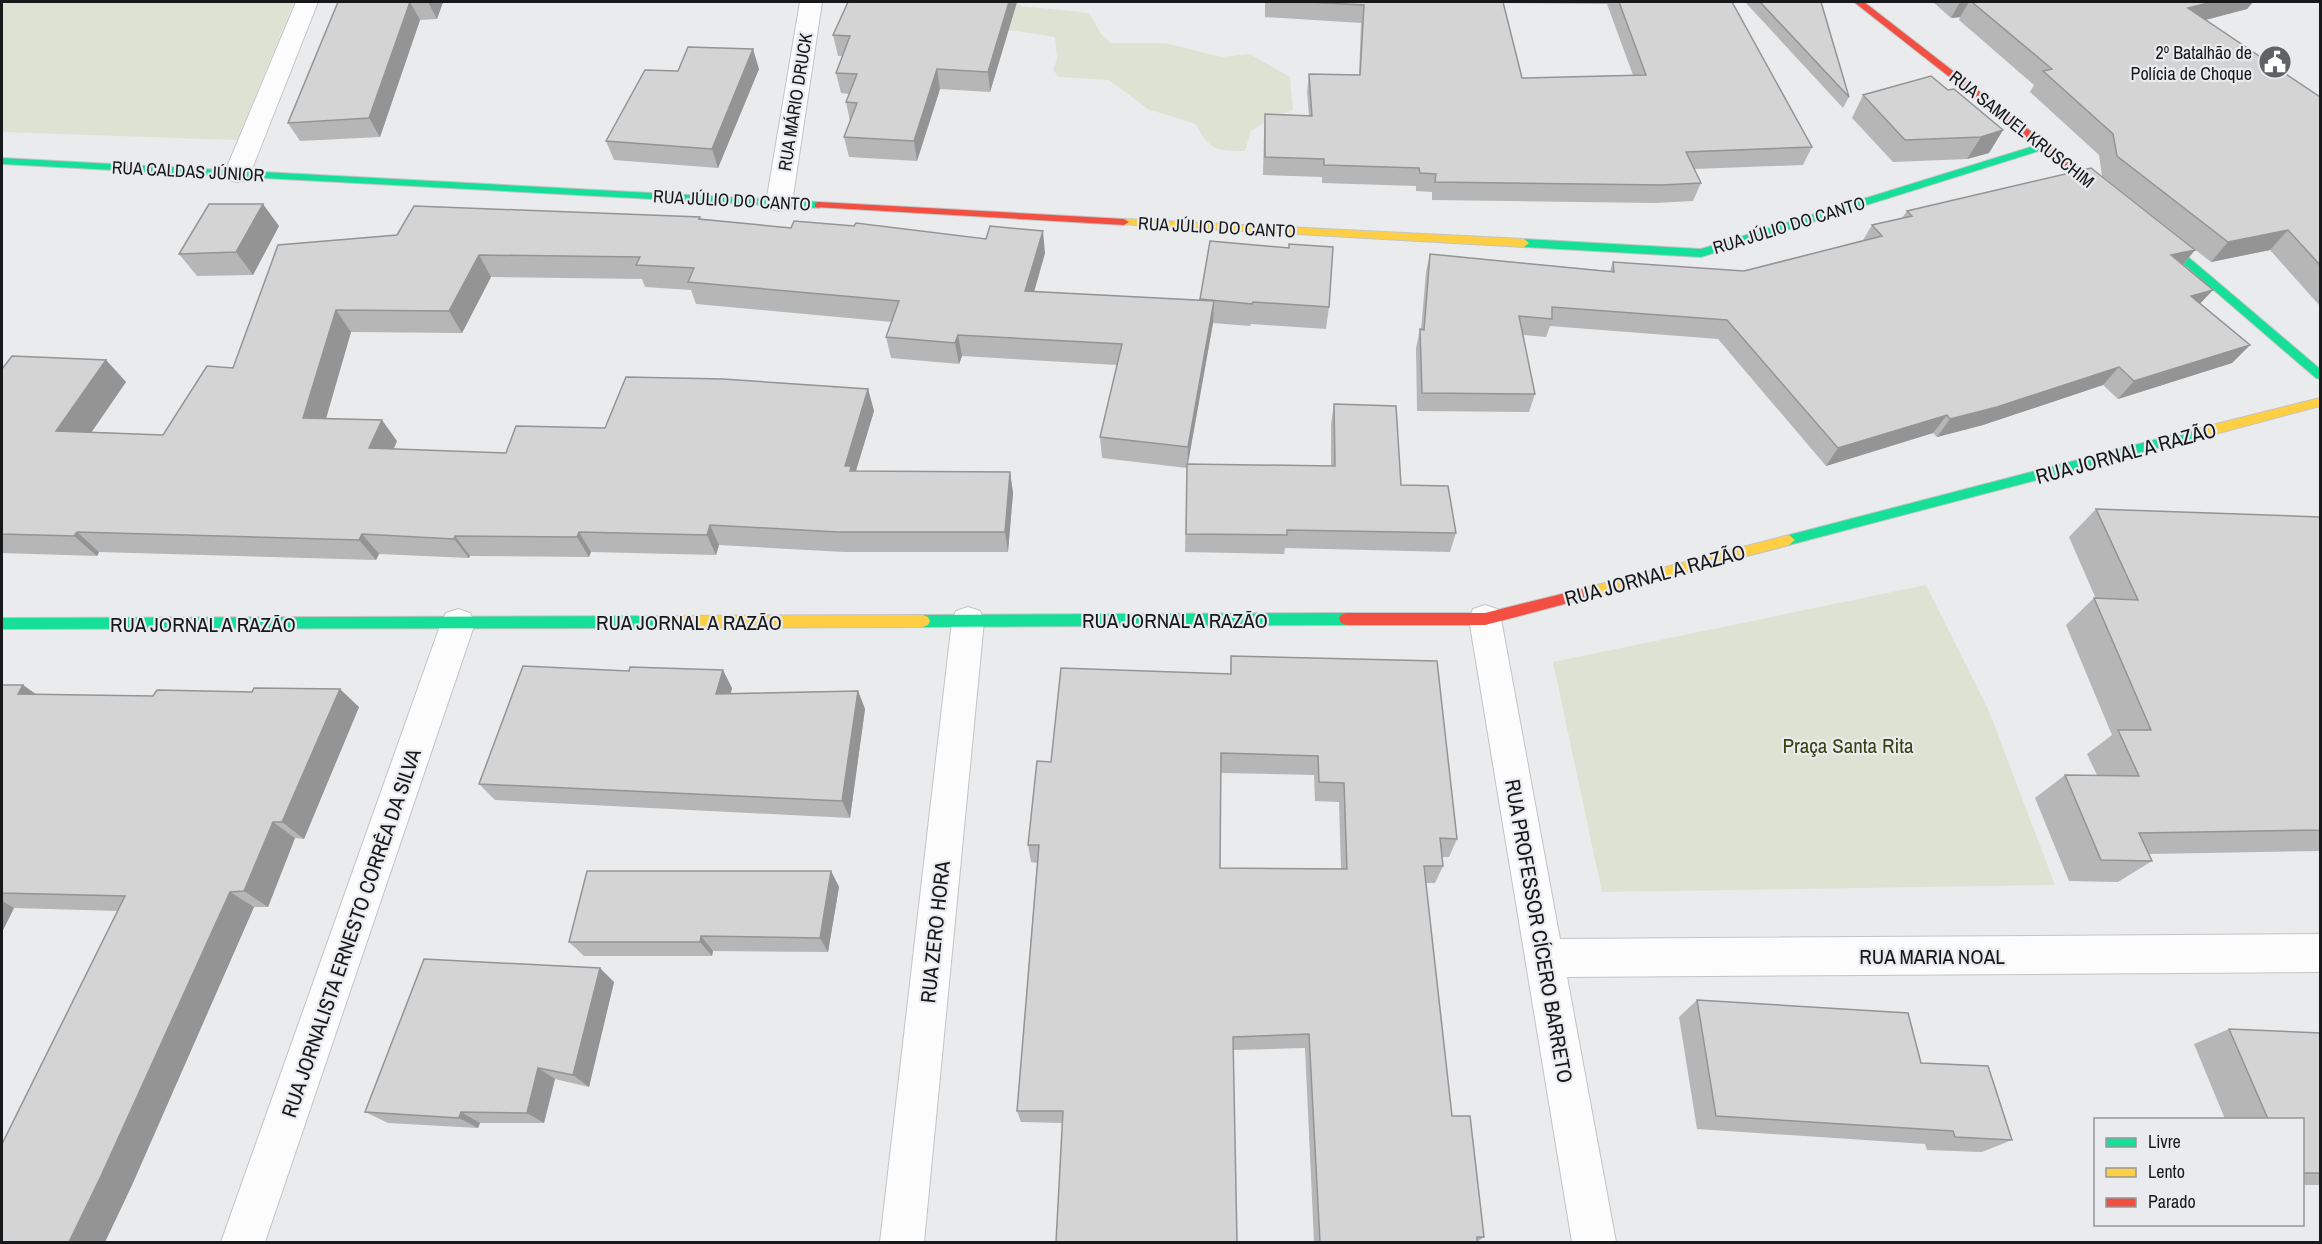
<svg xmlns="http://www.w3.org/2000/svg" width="2322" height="1244" font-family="'Archivo Narrow',sans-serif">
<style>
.green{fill:#dee2d3}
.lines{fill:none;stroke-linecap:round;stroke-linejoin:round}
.street-casing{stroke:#c4c4c6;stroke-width:2}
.fast-casing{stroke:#c4c4c6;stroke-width:2}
.slow-casing{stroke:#c4c4c6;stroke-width:2}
.jam-casing{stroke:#c4c4c6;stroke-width:2}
.street{fill:#fcfcfc;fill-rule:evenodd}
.fast{fill:#16e098;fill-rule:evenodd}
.slow{fill:#ffcf43;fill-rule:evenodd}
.jam{fill:#f24e42;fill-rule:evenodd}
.wall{fill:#b6b6b6;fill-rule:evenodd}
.shaded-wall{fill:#949494}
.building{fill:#d4d4d4;stroke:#949494;stroke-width:1.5;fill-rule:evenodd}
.labels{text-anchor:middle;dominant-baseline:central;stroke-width:4.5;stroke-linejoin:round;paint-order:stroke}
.far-poi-label{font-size:18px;fill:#171819;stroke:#e9ebee;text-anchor:end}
.far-street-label{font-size:18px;fill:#171819;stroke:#e9ebee}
.street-label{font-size:21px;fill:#171819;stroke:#e9ebee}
.park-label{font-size:21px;fill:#39410f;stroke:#e9ebee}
</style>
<rect width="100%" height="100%" fill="#eaebed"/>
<path class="green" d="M2,2h292l-57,138 -235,-8z
M1016,2l6,4 67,7 12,21 10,9h55l55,14 29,-3 40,23 3,33 -21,8 -21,13 -6,20c-29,0 -36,-1 -49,-27l-48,-15 -39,-29 -50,-3 -6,-7 4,-11 -2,-22 -73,-11z
M1926,585l63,126 66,174 -453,7 -49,-230z"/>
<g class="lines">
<defs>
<path id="street" d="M296,2h22l-68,172 -4,6 -9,2 -9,-2 -4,-6z
M800,2h22l-30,201 -4,6 -9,2 -9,-2 -4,-6z
M1485,605l12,4 4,10 59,320 760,-5v38l-753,5 49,265h-44l-103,-623 4,-10z
M968,607l12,4 4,10 -60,621h-44l72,-621 4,-10z
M458,609l12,4 5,10 -210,619h-44l220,-619 5,-10z"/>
<path id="fast" d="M2044,143l4,1v4l-347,109 -177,-10 -5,-4 5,-4 177,10z
M2,158l817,44 5,3 -5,3 -817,-44z
M2154,228l166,141v10l-4,-1 -166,-143v-6z
M2200,428l4,2 2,3 -2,3 -415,109 -6,-5 6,-5z
M1346,613l5,2 2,4 -2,4 -5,2 -423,2 -5,-2 -2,-4 2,-4 5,-2z
M664,616l5,2 2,4 -2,4 -5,2 -662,1v-11z"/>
<path id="slow" d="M1124,219l400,20 5,4 -5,4 -404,-23 -1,-2z
M2320,398v8l-120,32 -6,-5 6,-5z
M1789,535l6,5 -6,5 -207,54 -5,-1 -2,-4 2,-4 5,-1z
M923,615l5,2 2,4 -2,4 -5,2 -259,1 -5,-2 -2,-4 2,-4 5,-2z"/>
<path id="jam" d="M1854,2h10l253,196v4h-8z
M819,202l305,17 5,3 -5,3 -309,-18v-4z
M1582,589l5,1 2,4 -2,4 -102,27h-139l-5,-2 -2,-4 2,-4 5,-2h139z"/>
</defs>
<use href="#street" class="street-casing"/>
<use href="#fast" class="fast-casing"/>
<use href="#slow" class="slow-casing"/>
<use href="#jam" class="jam-casing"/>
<use href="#street" class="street"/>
<use href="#fast" class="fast"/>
<use href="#slow" class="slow"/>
<use href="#jam" class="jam"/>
</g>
<path class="wall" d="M338,2h105l-6,17 -17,1 -40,117 -80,4 -12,-18z
M1017,2l-27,90 -50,-3 -23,72 -68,-4 -5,-20 6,-16 -4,-19 3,-8 -8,-1 -5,-20 7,-17h-5l-5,-21z
M1265,2h467l80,145 -9,18 -109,4 7,14 -8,18 -38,2 -223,-3v-8l-16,-1v-5l-94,-3v-6l-59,-2 1,-43 1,-18 44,2 -2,-24 2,-18 50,1 2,-52 -96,-6zM1503,3l104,1 26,71 -111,3z
M1745,2h76l28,95 -6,11z
M1933,2h320l-6,7 -41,11 114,77v209l-50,-56 -59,12 -109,-86 -3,-21 -69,-63 4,-7 -75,-65 1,-3 -9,1z
M759,69l-41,99 -104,-8 -8,-19 72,-70z
M1948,90l55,40 -14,23 -22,6 -74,3 -41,-44 11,-23z
M1907,211l288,39 -12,15 17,39 50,41 -18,18 -114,36 -15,-14 -120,40 -46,12 -4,-4 -107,33 -108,-127 -168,-13 -4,11 -23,-2 12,59 -6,18 -112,-1 -1,-63 4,-19 1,1 5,-58 4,-18 180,17 3,-9 131,9 119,-31 9,-15 30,-7z
M700,217l1,3 344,33 -11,39 166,9 10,-60 119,66 -3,22 -75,-5 -1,2 -37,-3 -25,141 143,2v-42l3,-20 67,81 55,48 -6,19 -165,-4 -1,6 -99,-2 2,-84 -85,-10 -2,-21 17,-72 -155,-9 -3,8 -68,-6 -5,-21 6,-15 -196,-18 -5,-14 -46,-3 -3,-8 -151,-2 -29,56 -111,-1 -25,87 71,22 -3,8 112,4 99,-25 263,-39 6,22 -18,60 154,1 3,21 -5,59h-164l-125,-7 -3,10 -125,-3 -2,5 -119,-1 -1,2 -90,-4 -3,6 -277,-8 -2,4 -95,-3v-184l104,-9 20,22 -35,50 72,3 70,-67 45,-123z
M279,226l-26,49 -56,1 -18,-22z
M2096,509l224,8v334l-171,3 3,7 -34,21 -49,-1 -34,-83 30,-23h32l-10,-21 25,-19 -46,-110 28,-27 2,1 -27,-62z
M1231,656l226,183 -8,18h-7l1,9 -8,17h-9l26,233 32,121 -7,5h-163l-9,-194 -72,2 -171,73 -41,-1 -4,-11 20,-248 -6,-1 -3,-17 23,-83 179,-88zM1221,773l93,2 1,26 24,1 2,67 -121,-1z
M2,685h21l13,10 323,12 -55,132 -9,-1 -27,69h-14l-122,278 -27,57h-103l116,-331 -104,-3 -12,24z
M732,688l-1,5 127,-2 7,18 -15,109 -355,-18 -16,-16z
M831,871l8,16 -11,65 -115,-1 -1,5h-128l-15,-14z
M614,982l-25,105 -34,-8 -11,44h-64l-2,5 -90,-5 -23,-11z
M1697,1000l224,63 91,77 -30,12 -55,-2 -2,-6 -228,-15 -18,-112z
M2229,1029l91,4v152h-18v-66h-77l-31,-75z"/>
<path class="shaded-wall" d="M410,2l10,18 -40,117 -11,-19z
M428,2h15l-6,17z
M1009,2h8l-27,90 -2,-20z
M1960,2h9l-9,15 -9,1z
M2212,2h41l-6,7 -73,19 14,-20z
M753,49l6,20 -41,99 -6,-19z
M937,69l3,20 -23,72 -3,-20z
M2003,130l-14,23 -22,6 14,-22z
M263,204l16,22 -26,49 -17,-23z
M2288,230l-18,20 -59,12 17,-20z
M1043,231l2,22 -17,60 -3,-22z
M2195,250l-16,19 -8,-14z
M479,255l12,22 -29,56 -13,-22z
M2213,290l-17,18 -5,-12z
M1214,301l-1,22 -26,145 1,-21z
M336,310l15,22 -31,107 -17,-21z
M958,335l4,21 -3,8 -4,-21z
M2250,345l-18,18 -114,36 16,-18z
M106,360l20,22 -48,70 -22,-21z
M2119,367l-16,18 -120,40 -46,12 13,-18z
M868,389l6,22 -20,66 -9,-11z
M1947,415l-14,18 -107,33 12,-18z
M382,420l15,21 -13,28 -15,-21z
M1010,472l3,21 -5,59 -3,-20z
M710,525l9,20 -3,10 -9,-20z
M77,532l22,20 -2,4 -23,-20z
M579,532l12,20 -2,5 -12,-20z
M362,534l17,20 -3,6 -17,-20z
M455,536l15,20 -1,2 -15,-19z
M723,670l9,18 -6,23 -10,-17z
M23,685l27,19 -32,-10z
M340,689l19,18 -55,132 -22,-17z
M858,691l7,18 -15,109 -8,-17z
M273,822l22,16 -27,69 -24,-16z
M831,871l8,16 -11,65 -8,-14z
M230,892l24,15 -122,278 -27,57h-36z
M2,901l12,7 -12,24z
M701,936l12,15 -1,5 -12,-14z
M600,968l14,14 -25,105 -16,-12z
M538,1068l17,11 -11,44 -17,-10z
M461,1112l19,11 -2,5 -19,-10z"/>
<path class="building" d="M338,2h72l-41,116 -81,5z
M848,2h161l-21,70 -51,-3 -23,72 -70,-4 13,-34 -11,-1 11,-28 -21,-1 14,-37 -17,-1z
M1306,2h197l19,76 124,-3 -27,-73h113l80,145 -126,5 15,31 -39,2 -227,-3 1,-8 -16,-1 -1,-5 -95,-3v-6l-59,-2v-43l47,2 -3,-42 51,1 4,-70z
M1760,2h61l28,95z
M1972,2h240l-24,6 132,89v168l-32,-35 -60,12 -111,-86 -4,-22 -70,-63 9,-2z
M688,47l65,2 -41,100 -106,-8 39,-71 33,1z
M1931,76l17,14 6,-1 49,41 -22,7 -76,3 -42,-45z
M2091,168l104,82 -24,5 42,35 -22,6 59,49 -116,36 -15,-14 -122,40 -47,12 -3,-4 -109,33 -111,-128 -175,-13v12l-33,-3 16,78 -113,-1 -2,-64 4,1 6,-76 184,18 -1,-10 131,9 138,-35 -10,-11 40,-9 -5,-5z
M209,204h54l-27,48 -57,2z
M414,206l286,11 -1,2 92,9 3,-7 60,5 2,-3 130,16 4,-13 53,5 -18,60 189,10 -26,146 -88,-10 22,-93 -164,-9 -3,8 -69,-6 13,-36 -211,-19 6,-14 -58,-3 4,-8 -161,-2 -30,56 -113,-1 -33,108 79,2 -13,28 137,5 10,-27 89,2 21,-51 97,2 145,10 -23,77h6l-1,5 160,1 -5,60h-168l-127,-7 -3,10 -128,-3 -2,5 -122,-1 -1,3 -92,-5 -3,6 -282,-8 -3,4 -72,-2v-165l10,-13 94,4 -50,71 107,4 44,-69 26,2 45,-123 119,-10z
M1210,241l79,7v-4l44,3 -4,60 -76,-5 -1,2 -52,-5z
M1334,404l62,2 5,79 47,1 8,47 -169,-3v5l-101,-1 1,-70 148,2z
M2096,509l224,8v313l-181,3 13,28 -51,-1 -36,-85 74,1 -21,-46h33l-57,-132 44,2z
M1231,656l206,5 20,178 -17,-1 3,28h-19l28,250h18l14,121h-7v5h-157l-11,-208 -76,3 4,205h-181l7,-131h-46l22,-266h-11l9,-84 14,1 10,-94 170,6zM1221,753l97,3 1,26 25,1 3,86 -127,-1z
M523,666l106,5 1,-4 93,3 -7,24 142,-3 -16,110 -363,-17z
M2,685h21l-5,9 135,2 4,-6 95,2 2,-4 86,1 -58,133h-9l-29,69 -14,1 -129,284 -32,66h-67v-98l123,-248 -123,-3z
M587,871h244l-11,67 -119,-2 -1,6h-131z
M424,959l176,9 -27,107 -35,-7 -11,45 -66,-1 -2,6 -94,-6z
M1697,1000l211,13 13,50 67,3 24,74 -57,-3 -2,-6 -237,-15z
M2229,1029l91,4v140h-18v-54h-34z"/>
<defs>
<symbol id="civic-disc" viewBox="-11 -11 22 22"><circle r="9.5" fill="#616263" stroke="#e9ebee"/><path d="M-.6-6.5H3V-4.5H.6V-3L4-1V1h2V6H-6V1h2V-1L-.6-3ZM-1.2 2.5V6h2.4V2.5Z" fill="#fff"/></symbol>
</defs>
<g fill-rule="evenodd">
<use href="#civic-disc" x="2256" y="43" width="38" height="38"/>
</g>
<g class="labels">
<g class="far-poi-label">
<text x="2252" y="52">2º Batalhão de<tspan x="2252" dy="21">Polícia de Choque</tspan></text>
</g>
<g class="far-street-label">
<text transform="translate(795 102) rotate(-81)">RUA MÁRIO DRUCK</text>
<text transform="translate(2022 129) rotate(38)">RUA SAMUEL KRUSCHIM</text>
<text transform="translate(188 171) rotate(3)">RUA CALDAS JÚNIOR</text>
<text transform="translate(732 200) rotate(3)">RUA JÚLIO DO CANTO</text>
<text transform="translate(1789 225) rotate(-17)">RUA JÚLIO DO CANTO</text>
<text transform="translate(1217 227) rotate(3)">RUA JÚLIO DO CANTO</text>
</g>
<g class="street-label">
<text transform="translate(2126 453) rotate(-15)">RUA JORNAL A RAZÃO</text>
<text transform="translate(1655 575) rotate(-15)">RUA JORNAL A RAZÃO</text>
<text x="1175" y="620">RUA JORNAL A RAZÃO</text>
<text x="689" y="622">RUA JORNAL A RAZÃO</text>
<text x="203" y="624">RUA JORNAL A RAZÃO</text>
<text transform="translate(1539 931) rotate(80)">RUA PROFESSOR CÍCERO BARRETO</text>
<text transform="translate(935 932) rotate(-84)">RUA ZERO HORA</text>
<text transform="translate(351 933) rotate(-71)">RUA JORNALISTA ERNESTO CORRÊA DA SILVA</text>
<text x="1932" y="956">RUA MARIA NOAL</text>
</g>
<g class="park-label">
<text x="1848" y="745">Praça Santa Rita</text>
</g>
</g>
<rect width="2322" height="1244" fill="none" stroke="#171819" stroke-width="6"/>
<rect x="2094" y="1118" width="210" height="108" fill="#e9ebee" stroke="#959799" stroke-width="1.5"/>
<rect x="2106" y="1138" width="30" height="9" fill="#16e098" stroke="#959799" stroke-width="1.5"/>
<text x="2148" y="1148" font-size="18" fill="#171819">Livre</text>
<rect x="2106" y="1168" width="30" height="9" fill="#ffcf43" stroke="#959799" stroke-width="1.5"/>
<text x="2148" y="1178" font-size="18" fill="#171819">Lento</text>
<rect x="2106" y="1198" width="30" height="9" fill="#f24e42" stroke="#959799" stroke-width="1.5"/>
<text x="2148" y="1208" font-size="18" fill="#171819">Parado</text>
</svg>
